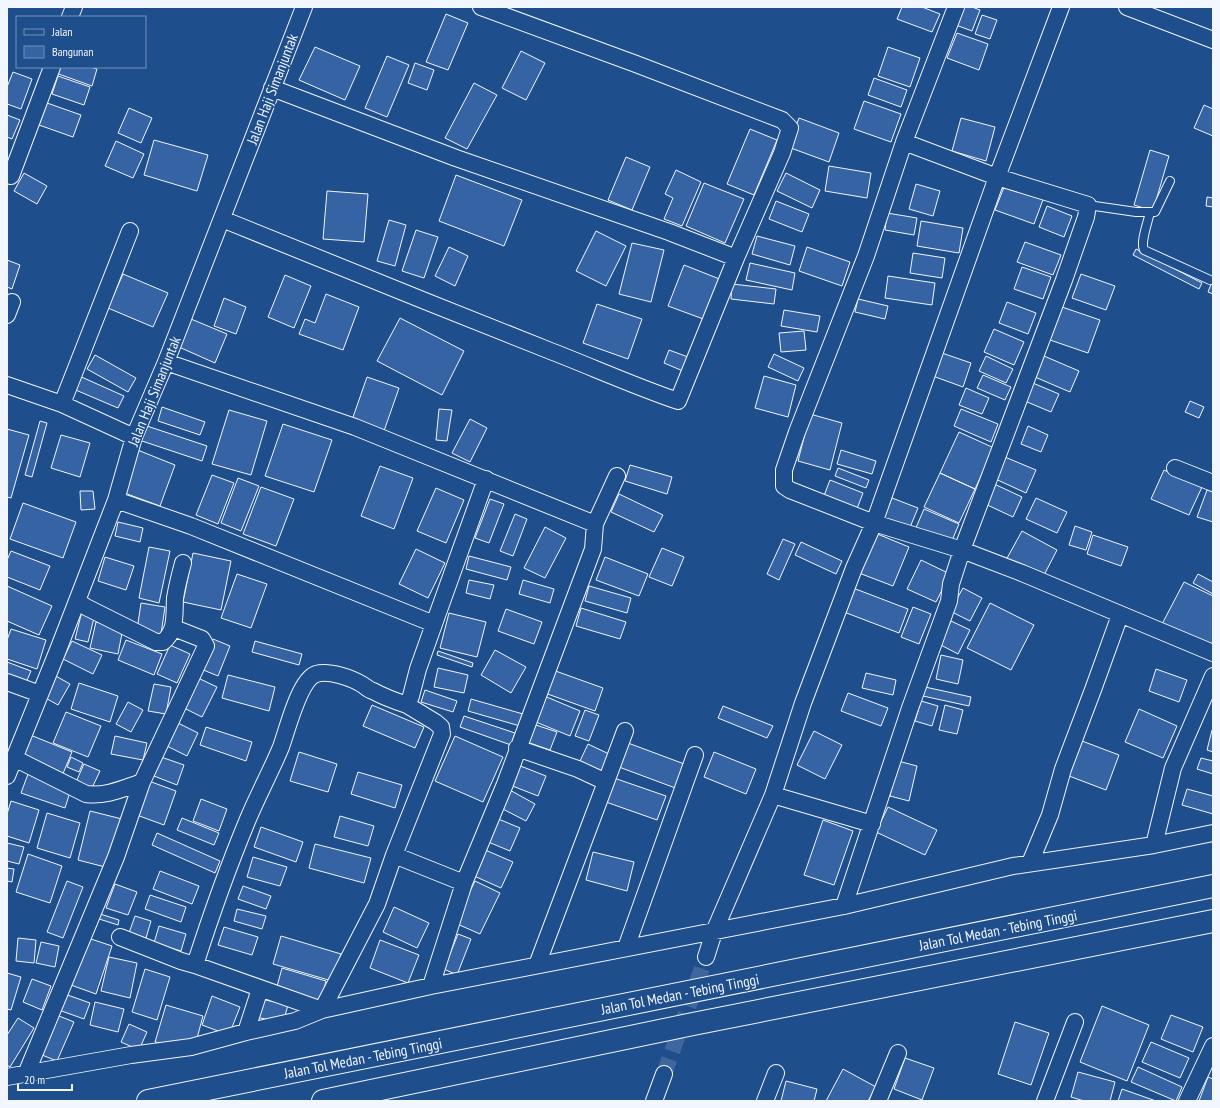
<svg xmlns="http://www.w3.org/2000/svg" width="1220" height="1108" font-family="'PT Sans Narrow',sans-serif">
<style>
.building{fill:#3563a3;stroke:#f2f6ff}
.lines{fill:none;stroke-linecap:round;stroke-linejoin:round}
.minor-tunnel{stroke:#3f679d;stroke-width:16;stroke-dasharray:16 8;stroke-linecap:butt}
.service-casing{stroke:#f2f6ff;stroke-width:10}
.minor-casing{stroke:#f2f6ff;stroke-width:18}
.motorway-casing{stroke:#f2f6ff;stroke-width:24}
.service{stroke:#1f4e8c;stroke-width:8}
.minor{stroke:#1f4e8c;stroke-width:16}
.motorway{stroke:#1f4e8c;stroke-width:22}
.labels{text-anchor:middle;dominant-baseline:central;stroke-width:3;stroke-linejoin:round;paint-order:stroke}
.street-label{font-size:15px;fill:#f2f6ff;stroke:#1f4e8c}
</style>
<rect width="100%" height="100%" fill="#1f4e8c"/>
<path class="building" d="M902,7h20l18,7 -8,18 -35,-13z
M963,7h9l8,3 -8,21 -16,-6z
M446,14l22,9 -20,47 -22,-8z
M982,15l15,5 -7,19 -15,-5z
M957,33l31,11 -9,26 -32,-12z
M315,47l45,19 -15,34 -46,-20z
M888,47l32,11 -10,29 -32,-11z
M521,51l24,12 -19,37 -24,-12z
M387,56l22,9 -22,52 -22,-9z
M415,63l19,7 -7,20 -19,-7z
M55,67h35l7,2 -5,17 -39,-14z
M13,72l19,7 -11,30 -14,-5v-17z
M58,76l32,11 -6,18 -32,-11z
M874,78l33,12 -6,17 -33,-12z
M474,83l23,12 -30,54 -22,-11z
M864,101l37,13 -10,28 -37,-13z
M47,103l34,12 -8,22 -34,-12z
M1204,105l9,4v27l-19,-8z
M129,108l23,10 -11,25 -23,-10z
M7,115l13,5 -8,19 -5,-2z
M799,118l40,15 -10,29 -41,-15z
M961,118l34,9 -9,34 -34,-10z
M750,129l27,11 -23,55 -27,-11z
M154,140l54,15 -11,36 -53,-16z
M116,141l28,13 -11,24 -28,-12z
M1150,150l19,6 -16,55 -19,-6z
M626,157l24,10 -18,43 -24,-10z
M829,166l42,7 -4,25 -42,-7z
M676,170l25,12 -19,44 -18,-7 9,-21 -8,-4z
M24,173l23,13 -10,18 -23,-13z
M786,173l34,17 -8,18 -35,-17z
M456,175l66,25 -18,46 -65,-25z
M1006,182l38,15 -10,27 -39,-14z
M704,183l40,16 -19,44 -39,-17z
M916,184l24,7 -7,25 -24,-7z
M327,191l41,3 -4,48 -41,-3z
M1207,197l6,1v9l-7,-1z
M776,201l33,13 -7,18 -33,-13z
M1047,206l25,10 -8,21 -25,-10z
M887,213l30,5 -3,17 -29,-5z
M389,220l17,5 -11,41 -18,-5z
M921,221l42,7 -4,25 -42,-7z
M416,230l22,7 -14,41 -22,-7z
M596,231l30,15 -20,40 -30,-15z
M757,236l38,10 -5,19 -38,-11z
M1025,242l36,13 -8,20 -36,-13z
M632,243l32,7 -13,52 -32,-8z
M449,247l19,9 -13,30 -20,-10z
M807,247l43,15 -8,24 -43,-15z
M1136,249l66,34 -3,6 -66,-34z
M913,253l32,5 -3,20 -32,-5z
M7,260l13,5 -8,24 -5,-2z
M750,263l45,10 -3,17 -46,-10z
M684,265l38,15 -16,40 -38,-14z
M1022,267l29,10 -8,22 -29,-10z
M123,274l45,19 -15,34 -45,-19z
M1081,274l34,12 -9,24 -34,-12z
M285,275l26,11 -17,42 -26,-11z
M888,276l47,7 -3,22 -47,-7z
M1213,279v15l-5,-2z
M732,284l44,5 -2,15 -43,-5z
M326,294l33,13 -16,43 -44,-16 6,-15 10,4z
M224,298l22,9 -10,27 -22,-8z
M858,299l30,7 -3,13 -30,-7z
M1007,302l29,11 -8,21 -29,-11z
M597,304l45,15 -14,40 -45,-16z
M1062,307l38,13 -12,33 -38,-13z
M784,310l36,6 -3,16 -36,-6z
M400,318l64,33 -22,44 -65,-34z
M191,319l36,15 -12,29 -36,-16z
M994,329l30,13 -10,23 -30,-13z
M804,331l2,19 -25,2 -2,-19z
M669,350l19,7 -5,14 -19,-8z
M939,352l32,11 -8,24 -33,-12z
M774,354l30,14 -6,13 -30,-14z
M95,355l41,23 -8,14 -41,-23z
M986,356l27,13 -7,14 -27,-12z
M1044,356l35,15 -9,21 -35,-15z
M77,375l47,21 -6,12 -47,-20z
M983,375l28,12 -6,13 -28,-12z
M764,376l32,9 -8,32 -33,-9z
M367,377l32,11 -15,43 -32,-11z
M1028,381l31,13 -8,18 -31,-13z
M966,388l23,10 -7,16 -23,-9z
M1190,401l14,6 -5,11 -14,-6z
M162,407l43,15 -5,13 -42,-14z
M439,409l13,1 -5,31 -11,-1z
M961,409l37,15 -7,18 -37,-16z
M229,410l38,11 -16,54 -39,-11z
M810,414l32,9 -12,47 -32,-9z
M470,419l17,9 -17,34 -18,-9z
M40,421l7,2 -15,54 -7,-2z
M283,424l49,16 -18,52 -49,-16z
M144,425l63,21 -5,15 -63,-21z
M1028,426l20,9 -7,17 -20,-8z
M7,429l22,6 -18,63 -4,-1z
M959,432l35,16 -19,41 -35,-16z
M61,435l29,8 -10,34 -29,-9z
M135,449l40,16 -15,41 -41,-15z
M841,450l35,11 -4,13 -35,-10z
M1000,455l36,15 -10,23 -35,-16z
M630,465l42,12 -5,17 -42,-13z
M380,466l33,12 -19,51 -33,-13z
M838,468l31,12 -3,8 -31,-12z
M1164,470l38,17 -13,28 -38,-16z
M940,473l35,16 -16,34 -35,-16z
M212,475l22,8 -16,41 -22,-9z
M238,478l21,8 -18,45 -20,-8z
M830,480l33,13 -8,21 -33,-13z
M990,482l32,15 -9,20 -32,-15z
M261,487l33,12 -18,47 -33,-12z
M436,488l28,12 -18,43 -29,-12z
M1207,490l6,2v30l-16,-5z
M80,491h13l2,18 -14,1z
M619,494l44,21 -9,17 -43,-20z
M892,498l26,10 -10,24 -26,-10z
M1036,498l31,14 -10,21 -31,-14z
M490,499l14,5 -15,39 -14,-5z
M23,503l53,19 -13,36 -53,-19z
M924,509l35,15 -9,21 -35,-15z
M515,514l12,5 -14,37 -13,-5z
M118,522l25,6 -3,14 -25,-6z
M1075,526l17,6 -6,18 -17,-5z
M545,527l21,11 -21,40 -21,-10z
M1022,531l35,19 -15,29 -36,-19z
M875,533l34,14 -16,39 -34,-13z
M1093,535l35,12 -7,19 -34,-12z
M783,539l12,5 -16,36 -12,-6z
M801,542l41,19 -6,13 -41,-19z
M149,547l21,4 -11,52 -20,-5z
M662,548l22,9 -12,29 -23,-9z
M416,549l29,14 -17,35 -29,-14z
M11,551l39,15 -10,24 -33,-13v-17z
M193,553l38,8 -10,49 -38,-8z
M469,556l42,11 -4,13 -41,-11z
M105,557l29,9 -8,24 -28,-9z
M605,557l43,17 -9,22 -43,-16z
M921,560l29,14 -14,28 -29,-13z
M237,574l30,10 -16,44 -30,-10z
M1198,574l15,8v12l-20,-11z
M469,580l25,5 -4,14 -24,-6z
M523,580l31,9 -4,14 -31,-9z
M1184,582l29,14v45l-4,9 -48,-24z
M7,586l45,20 -13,29 -32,-14z
M589,586l42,12 -4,15 -42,-12z
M853,588l55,21 -9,24 -55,-21z
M963,588l19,10 -12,23 -20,-10z
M141,603l24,4 -4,27 -24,-4z
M990,603l44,22 -23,45 -44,-22z
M913,607l18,7 -12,30 -18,-7z
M581,608l45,14 -6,17 -44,-13z
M506,609l36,13 -8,22 -36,-13z
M82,611l13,3 -7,28 -13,-3z
M449,613l37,9 -9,35 -37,-9z
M951,621l19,9 -12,24 -19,-10z
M96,622l27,6 -5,26 -28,-6z
M11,629l35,11 -9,29 -30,-10v-19z
M213,639l17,7 -12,30 -17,-7z
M126,640l36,14 -8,21 -36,-15z
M72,641l30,14 -9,19 -30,-15z
M255,641l47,13 -3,11 -47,-13z
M170,645l20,9 -13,29 -20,-9z
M495,650l31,17 -15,26 -30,-18z
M438,651l35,12 -1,4 -35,-12z
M941,655l22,5 -5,24 -22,-5z
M7,662l24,9 -6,14 -18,-7z
M438,668l30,7 -4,18 -30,-6z
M550,669l53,19 -8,23 -53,-19z
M1156,669l31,11 -8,22 -30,-11z
M866,673l30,7 -3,15 -31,-7z
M54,675l16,9 -12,21 -16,-9z
M228,675l47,12 -6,24 -47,-13z
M198,678l19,9 -15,30 -18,-9z
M79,683l39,13 -8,26 -39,-13z
M154,684l17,3 -5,27 -18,-3z
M925,687l46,10 -2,9 -46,-10z
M425,690l32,11 -4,11 -32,-10z
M848,693l40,15 -7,18 -40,-15z
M542,695l38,16 -10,25 -39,-16z
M471,699l52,15 -3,12 -52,-15z
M921,701l17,5 -6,20 -17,-5z
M128,702l15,8 -12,22 -15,-8z
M372,705l52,22 -9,21 -52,-22z
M945,705l18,5 -6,24 -18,-4z
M723,706l50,20 -6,12 -49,-20z
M1139,709l38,17 -14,32 -38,-16z
M585,710l14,5 -10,26 -14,-5z
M66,712l35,14 -13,31 -35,-14z
M464,716l51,17 -4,12 -51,-18z
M178,723l20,10 -11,23 -20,-10z
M530,723l27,9 -7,18 -26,-9z
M206,727l46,15 -6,19 -46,-16z
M1212,730h1v22l-6,-2z
M814,731l28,14 -17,34 -28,-14z
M28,734l44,18 -10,24 -44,-18z
M115,736l32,7 -4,17 -32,-6z
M455,736l48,21 -20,45 -48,-21z
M1082,741l37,14 -13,35 -37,-14z
M628,743l59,22 -9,24 -59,-22z
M588,744l21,10 -7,17 -22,-10z
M299,752l38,12 -9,28 -38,-11z
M714,752l42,17 -10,25 -42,-17z
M71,757l12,6 -4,9 -12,-5z
M161,757l23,8 -7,20 -23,-9z
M1201,758l12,3v13l-16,-5z
M898,761l19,5 -8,35 -19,-5z
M84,764l16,7 -9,19 -15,-8z
M518,765l28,11 -8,20 -28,-11z
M358,772l44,13 -7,23 -44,-14z
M28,774l43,15 -6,19 -44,-15z
M614,778l52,18 -9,24 -51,-18z
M146,780l30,11 -12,34 -30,-11z
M508,789l27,15 -9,17 -27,-14z
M1187,789l26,7v18l-31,-9z
M201,799l26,10 -8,22 -26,-10z
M11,801l28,9 -10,33 -22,-7v-22z
M888,807l49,23 -12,25 -49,-23z
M90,811l32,8 -13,49 -31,-8z
M47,813l33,10 -10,35 -33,-10z
M340,816l34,10 -6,20 -34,-9z
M182,818l37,15 -5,12 -37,-15z
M496,818l24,10 -10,23 -24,-10z
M823,820l30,11 -19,54 -30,-10z
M261,827l42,15 -7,20 -42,-15z
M157,833l63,28 -5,12 -63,-28z
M7,843l17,4 -5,17 -12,-3z
M315,844l56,14 -7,25 -55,-15z
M483,849l30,13 -12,26 -29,-13z
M593,852l41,10 -7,29 -41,-11z
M28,854l34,12 -12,37 -34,-11z
M253,857l34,10 -7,19 -33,-9z
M7,868l7,1 -2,13 -5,-1z
M160,871l39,15 -7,18 -39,-15z
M67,881l16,6 -20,51 -16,-6z
M475,881l25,12 -20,41 -25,-11z
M115,884l22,8 -9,23 -22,-7z
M243,886l28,10 -5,13 -28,-10z
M150,895l36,12 -5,15 -36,-13z
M394,907l35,16 -12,25 -34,-16z
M237,909l29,7 -4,13 -28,-8z
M97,913l22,7 -1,5 -22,-7z
M135,916l16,5 -5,17 -17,-5z
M159,926l27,8 -5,17 -27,-8z
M224,927l34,10 -6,18 -34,-10z
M458,934l13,5 -14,36 -13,-6z
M281,936l60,18 -9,27 -59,-17z
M85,937l27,9 -16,48 -28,-10z
M18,938l18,2 -2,23 -18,-2z
M380,940l39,15 -11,28 -38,-15z
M41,942l18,4 -4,21 -19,-4z
M109,957l28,6 -7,35 -29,-7z
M282,968l44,13 -6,23 -44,-14z
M145,969l25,8 -13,43 -25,-8z
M7,973l14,4 -10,33 -4,-1z
M32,979l19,7 -9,24 -19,-8z
M62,993l28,10 -6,16 -28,-10z
M212,996l28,11 -11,28 -27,-10z
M261,999l27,6 -5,18 -27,-6z
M95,1002l29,7 -6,23 -28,-7z
M166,1005l37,11 -7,26 -17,4 -24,-4z
M1102,1006l47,19 -22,56 -47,-19z
M54,1014l20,8 -17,39 -20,-8z
M1171,1015l32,12 -10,25 -32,-13z
M18,1018l16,10 -24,39 -3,-2v-30z
M1015,1022l34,11 -18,52 -33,-11z
M129,1024l18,8 -8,18 -18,-8z
M1151,1042l38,16 -9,20 -38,-16z
M905,1058l29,10 -12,32 -28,-11z
M1138,1067l44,20 -6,14 -45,-19z
M843,1069l33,18 -8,14h-42z
M1078,1072l37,10 -5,19h-26l-13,-4z
M1208,1077l5,2v22h-14z
M786,1081l31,8 -3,12h-33z
M1122,1089l34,12h-38z"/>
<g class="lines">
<path class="minor-tunnel" d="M664,1074l42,-117"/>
<defs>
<path id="service" d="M1088,205l48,7h19l15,-31
M1150,212c-2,10 -10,30 -6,38l66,30"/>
<path id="minor" d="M956,7l-52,135 -38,114 -69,176 -13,38v16l6,4 84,33 88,27 60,23 191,80
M1127,7l86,33
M70,17l4,-10
M272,88l184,70 213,74 67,26 46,-105 8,-25 -8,-8 -146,-56 -155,-57
M11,176l41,-109
M222,219c109,44 217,88 326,131 44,17 86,36 130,51l58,-143
M7,315l5,-13
M166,362l189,65 240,97
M7,385l55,19 72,33
M62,404l68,-173
M1175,468l38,15
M116,500l75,26 243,98 -16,45 -7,27 -4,9 28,17 6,5 1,7 -48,121 -17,49 -55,106
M77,601l9,6 70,35h7c14,-12 11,-27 12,-44 2,-12 5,-24 8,-35
M434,624l52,-145
M7,682l33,12
M517,748l61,21 28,13 19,-51
M14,758l72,36c19,3 38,-6 56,-12
M7,776l51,-126 58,-150 18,-63 32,-75 138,-355
M773,795l99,29
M1154,845l19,-77 40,-92
M394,855l70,28
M1030,863l20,-48 13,-46 31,-82 26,-72
M844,906l66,-198 39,-107 2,-17 11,-34 102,-270 22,-63 2,-12 -91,-28 -93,-35
M120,937l61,24 14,4c16,-50 33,-98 53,-146 10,-24 23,-48 33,-72 6,-16 18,-67 35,-73 13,-4 36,4 47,11 3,2 6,5 10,6 11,6 22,10 34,14
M626,948l69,-193
M706,957l8,-25 59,-137 30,-92 51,-135 20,-45 123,-346 64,-170
M195,965l127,45
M537,965l69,-183
M431,986l33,-103 41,-99 88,-235 2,-25 22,-48
M246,1032l14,-43
M26,1074l90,-217 26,-75 64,-136 -4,-7 -28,-11
M7,1077l124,-22 60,-8 55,-15 49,-11 27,-11 109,-24 413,-80 169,-40 141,-21 59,-12
M654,1101l10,-27
M765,1101l11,-28
M878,1101l20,-48
M1045,1101l30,-79
M1187,1101l26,-55"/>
<path id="motorway" d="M148,1101l1065,-215
M323,1101l370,-77 520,-103"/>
</defs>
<use href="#service" class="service-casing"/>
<use href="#minor" class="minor-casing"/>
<use href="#motorway" class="motorway-casing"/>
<use href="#service" class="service"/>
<use href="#minor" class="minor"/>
<use href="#motorway" class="motorway"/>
</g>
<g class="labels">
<g class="street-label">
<text transform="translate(272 89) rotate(-69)">Jalan Haji Simanjuntak</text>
<text transform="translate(154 391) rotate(-68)">Jalan Haji Simanjuntak</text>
<text transform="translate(998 930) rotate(-11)">Jalan Tol Medan - Tebing Tinggi</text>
<text transform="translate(680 994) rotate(-11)">Jalan Tol Medan - Tebing Tinggi</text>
<text transform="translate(363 1058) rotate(-11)">Jalan Tol Medan - Tebing Tinggi</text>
</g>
</g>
<rect width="1220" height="1108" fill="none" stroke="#f2f6ff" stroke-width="16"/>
<rect x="16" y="16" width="130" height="52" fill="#1f4e8c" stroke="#7391ba"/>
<rect x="24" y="29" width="20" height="6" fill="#1f4e8c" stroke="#7391ba"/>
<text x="52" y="36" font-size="12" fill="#f2f6ff">Jalan</text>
<rect x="24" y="46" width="20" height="12" fill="#3563a3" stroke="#7391ba"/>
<text x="52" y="56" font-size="12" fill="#f2f6ff">Bangunan</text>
<path d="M18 1084v6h54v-6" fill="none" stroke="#f2f6ff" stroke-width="2"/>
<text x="24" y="1084" font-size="12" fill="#f2f6ff" stroke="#1f4e8c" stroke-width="3" paint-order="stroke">20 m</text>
</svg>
